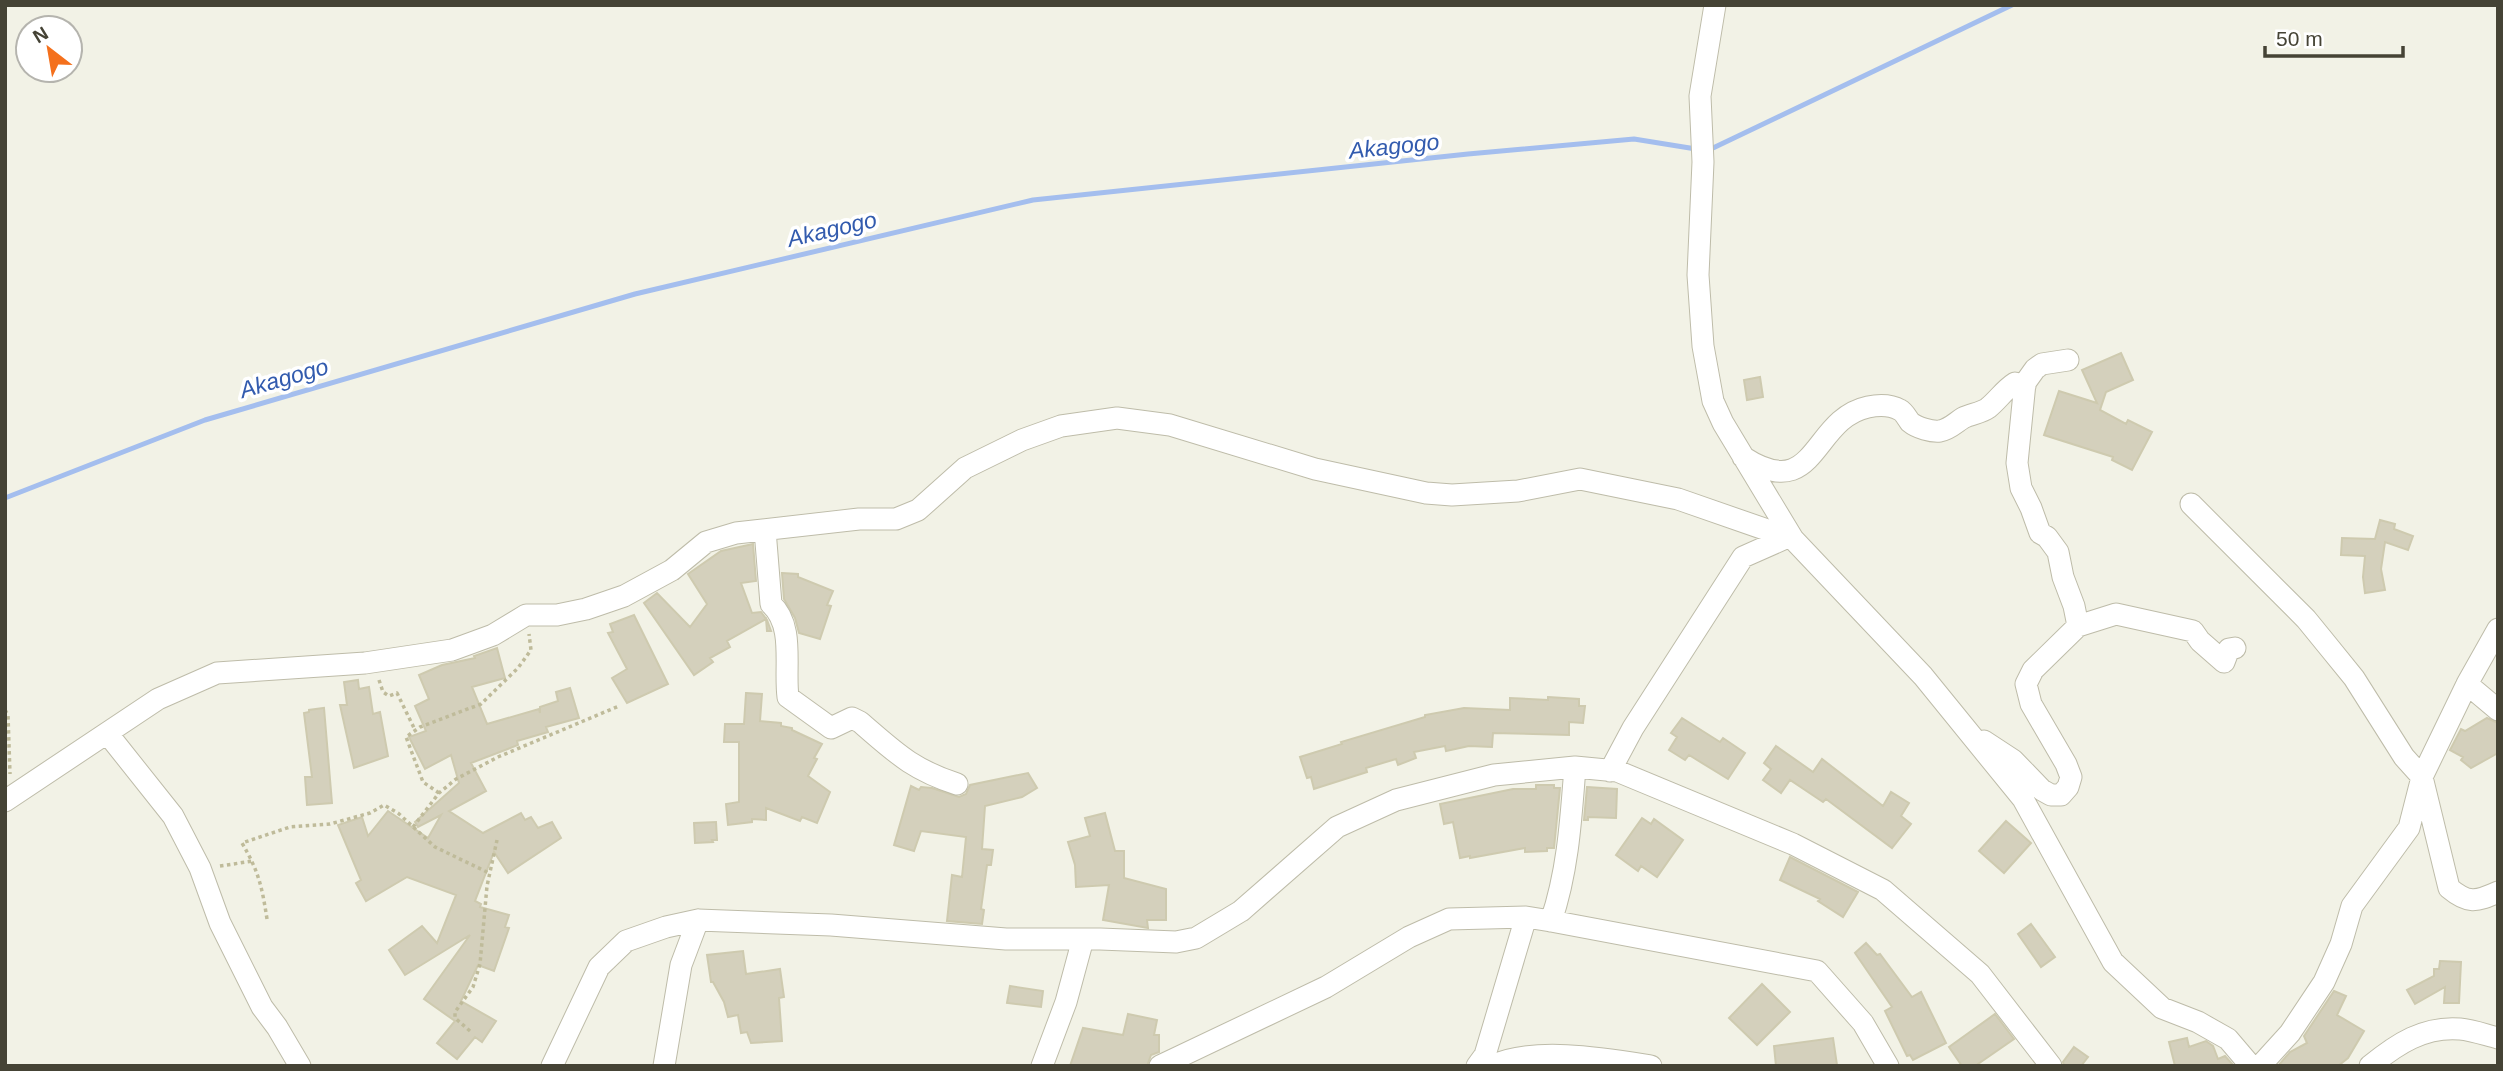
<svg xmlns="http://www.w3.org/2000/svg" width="2503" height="1071" font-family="Helvetica,sans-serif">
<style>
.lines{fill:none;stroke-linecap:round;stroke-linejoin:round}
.stream{stroke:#a4beee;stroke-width:5}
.building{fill:#d4d0bc;stroke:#cecaaf;stroke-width:2}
.minor-casing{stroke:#bebca9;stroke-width:23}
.path{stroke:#bfbb9a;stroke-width:3.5;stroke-dasharray:3.5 3.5;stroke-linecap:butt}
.minor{stroke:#fff;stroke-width:21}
.labels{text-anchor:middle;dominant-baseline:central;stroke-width:7;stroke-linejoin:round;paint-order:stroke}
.water-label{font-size:23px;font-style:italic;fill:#325bae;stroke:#fff}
</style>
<rect width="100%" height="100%" fill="#f2f2e6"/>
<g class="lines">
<path class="stream" d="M1713,148l299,-143
M5,498l200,-78 430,-126 398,-94 435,-46 166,-15 62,10"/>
</g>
<path class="building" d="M2121,353l12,27 -27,12 -6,18 26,14 2,-4 24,12 -20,38 -20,-10 1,-3 -69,-22 15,-44 38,12 -15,-33z
M1760,377l3,20 -16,3 -3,-20z
M2380,520l15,4 -1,5 19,7 -5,14 -23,-8 -4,27 4,21 -20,3 -2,-16 2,-21 -24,-1 1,-17 33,1z
M753,544l3,37 -15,2 11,30 9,-1 6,8 4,11h-4l-1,-12 -39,22 3,6 -20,11 3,4 -19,13 -50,-72 13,-10 33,34 17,-23 -19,-30 33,-23z
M782,573l16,1v3l35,14 -6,14 4,1 -11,33 -21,-6 -4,-15 -11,-19z
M634,615l34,69 -41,19 -15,-25 15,-9 -19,-36 5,-1 -3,-8z
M497,648l8,30 -33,9 15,37 52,-15 1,4v-6l18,-6 -2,-9 14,-4 9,30 -33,9 2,5 -31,9 1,4 -47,18 15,28 -37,20 34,22 38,-20 4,7 6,-3 7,11 14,-6 9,16 -53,35 -14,-21 -19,49 6,3 -1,3 29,8 -4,12 4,1 -15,43 -16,-6 -17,36 35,20 -14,21 -7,-5 -18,22 -20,-16 18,-22 -31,-22 46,-64 -65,40 -16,-25 33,-24 15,17 19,-48 -49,-18 -41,24 -10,-18 5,-3 -23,-55 24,-8 6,19 20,-25 40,27 13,-23 -23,12 -3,-5 44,-39 -8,-28 -26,14 -16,-32 17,-6 -11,-25 14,-7 -10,-24 23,-10 33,-7 -1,-2z
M358,680l1,9 10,-2 4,27 7,-2 8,44 -34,12 -14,-63h7l-3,-23z
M746,693l16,1 -2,27 21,2v3l11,2v2l30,14 -8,14 3,1 -9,17 22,16 -13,31 -15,-6 -2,4 -34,-13v12l-14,-1v3l-24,3 -2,-21 13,-2v-60h-15l1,-18h19z
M1548,697l31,2v7h6l-2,17 -14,-1v13l-76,-2 -1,14 -23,-1 -23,5 -1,-5 -31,6 2,6 -18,7 -2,-6 -30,9 1,4 -53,17 -3,-12 -4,1 -7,-21 42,-13 -1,-2 84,-25v-2l39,-7 46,2v-12l38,2z
M324,708l8,95 -25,2 -2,-28h7l-8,-64 5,-1v-2z
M1682,718l38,24 3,-4 22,15 -17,26 -39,-24 -4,5 -16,-10 8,-13 -6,-4z
M2487,718l11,5v30l-27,15 -10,-8 2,-3 -13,-7 11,-21 4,2z
M1776,746l37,26 9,-13 61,47 8,-14 18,11 -8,13 10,8 -19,24 -66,-49 -3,3 -33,-22 -9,13 -18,-13 8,-11 -7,-6z
M1028,773l9,15 -15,9 -37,9 -3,43 11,1 -2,15h-4l-6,44 3,1 -2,14 -35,-3 5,-46 10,2 4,-40 -45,-6 -7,20 -20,-6 17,-59 8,4 2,-3 11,1 27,9 7,-3 4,-9z
M1536,785h18v3h6l-6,60h-7v3l-22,1v-4l-55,10v-2l-10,2 -7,-36 -9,2 -4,-20 73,-15h23z
M1587,787l30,2 -1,29 -28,-1v3h-4z
M1105,813l10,38h9v27l42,11v31h-19l1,8 -45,-8 6,-35 -33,2 -1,-22 -7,-23 22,-6 -5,-18z
M1642,818l9,6 3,-5 29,21 -26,37 -16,-11 -3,5 -22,-16z
M2006,821l25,22 -27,30 -25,-22z
M716,822l1,18h-5l1,2 -18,1 -1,-20z
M1790,857l68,35 -15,25 -25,-16 2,-2 -40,-19z
M2031,924l24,33 -14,10 -23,-33z
M1866,943l11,12 3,-1 32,43 9,-5 25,51 -33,17 -3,-5 -3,1 -22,-45 7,-4 -37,-54z
M743,951l3,23 34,-5 4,28 -5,1 3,43 -31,2 -4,-11 -6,1 -3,-18 -10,2 -4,-15 -11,-20h-2l-4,-27z
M2440,961l21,1 -2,41h-15l1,-16 -30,17 -8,-14 27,-14v-7h5z
M1762,984l28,28 -33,33 -28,-27z
M1010,986l33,5 -2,16 -34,-4z
M2334,991l12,5 -9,19 27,16 -16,27 -10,8h-60l12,-14 17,-9 -3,-7z
M1128,1014l29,6 -3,15h5v17l-8,3 -4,11h-77l13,-38 40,7z
M1995,1014l19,25 -39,27h-13l-13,-19z
M1833,1038l4,27 -61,1 -2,-20z
M2187,1038l2,9 17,-6 7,5 5,13 7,-3 9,10h-59l-6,-24z
M2074,1047l14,10 -7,9h-17l-1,-4z"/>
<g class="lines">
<defs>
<path id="minor" d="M1715,5l-15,91 3,66 -5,113 5,71 10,55 10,22 70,116 130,137 100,123 90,163 49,46 36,14 30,17 23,27
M2068,360l-26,4 -7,5 -10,14 -8,80 4,25 10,20 9,25 7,4 11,15 5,25 11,29 4,20
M1743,457c74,48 68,-38 125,-50 10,-2 23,-2 32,3 4,2 7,8 10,12 7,6 22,10 30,9 10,-2 15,-8 23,-13 8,-4 18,-5 25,-10 10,-8 16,-18 27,-25l10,3
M2191,504l115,115 22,27 26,32 50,79 18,20 27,111c19,16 27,14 49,4
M765,530l6,74c24,22 13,63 17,93l43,31 21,-10 8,4c35,30 51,47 97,62
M2467,684l31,26
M107,733l66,83 27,52 20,55 42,84 15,20 23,39
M1984,741l29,19 29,30 9,5h10l7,-8 3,-10 -5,-13 -35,-60 -5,-20 7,-14 45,-44 38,-12 77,17 7,10 24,21 5,-13 6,-1
M1610,771l23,-43 110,-171 45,-20
M5,801l153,-102 59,-26 148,-10 87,-13 41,-15 33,-20h31l29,-6 38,-13 48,-26 34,-28 30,-9 123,-14h37l22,-9 47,-42 57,-28 39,-14 56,-8 53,7 145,44 111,24 26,2 66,-4 62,-12 98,20 115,40
M1551,921c17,-50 20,-102 24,-154
M552,1066l47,-99 27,-26 40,-14 32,-7 133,5 175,14h94l76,3 20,-4 45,-27 96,-84 59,-27 98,-25 81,-8 42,4 176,73 90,46 97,84 71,92
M664,1066l17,-101 17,-45
M1042,1066l24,-64 17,-63
M1160,1066l166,-79 83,-50 40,-18 77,-2 25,4 266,50 46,52 25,43
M1477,1066l8,-11 41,-138
M1492,1066c41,-20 115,-7 159,0
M2260,1066l30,-33 34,-51 17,-38 11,-38 57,-78 13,-51 45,-93 31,-55
M2370,1066c27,-22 54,-40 90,-37 12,1 26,6 38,9"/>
</defs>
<use href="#minor" class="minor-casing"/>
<path class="path" d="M379,680l4,12 6,4 8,-3 18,37
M5,710l3,5 2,59
M439,793l-16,-11 -17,-45 14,-10 61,-23 37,-36 13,-18 -2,-16
M413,827l26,-34 17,-14 42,-22 121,-51
M220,866l33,-5
M267,919c-5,-32 -8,-47 -25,-76l48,-16 40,-3 40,-11 14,-8 14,8 37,34 54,26
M470,1031l-15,-13v-6l18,-25 7,-23 7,-78 10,-46"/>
<use href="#minor" class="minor"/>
</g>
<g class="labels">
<g class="water-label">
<text transform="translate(1394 146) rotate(-6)">Akagogo</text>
<text transform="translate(832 229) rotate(-13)">Akagogo</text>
<text transform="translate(284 378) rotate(-16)">Akagogo</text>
</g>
</g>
<rect width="2503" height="1071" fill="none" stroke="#454335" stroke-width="14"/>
<g transform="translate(49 49) rotate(329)"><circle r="33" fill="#ffffff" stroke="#b5b4ae" stroke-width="2"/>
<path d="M0-5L12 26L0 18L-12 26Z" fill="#f4701c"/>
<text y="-10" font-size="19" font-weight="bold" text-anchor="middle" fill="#454335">N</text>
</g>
<path d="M2265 46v10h138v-10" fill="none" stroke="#454335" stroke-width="3.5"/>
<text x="2276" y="46" font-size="21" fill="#454335" stroke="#ffffff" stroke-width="5" paint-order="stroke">50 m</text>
</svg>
